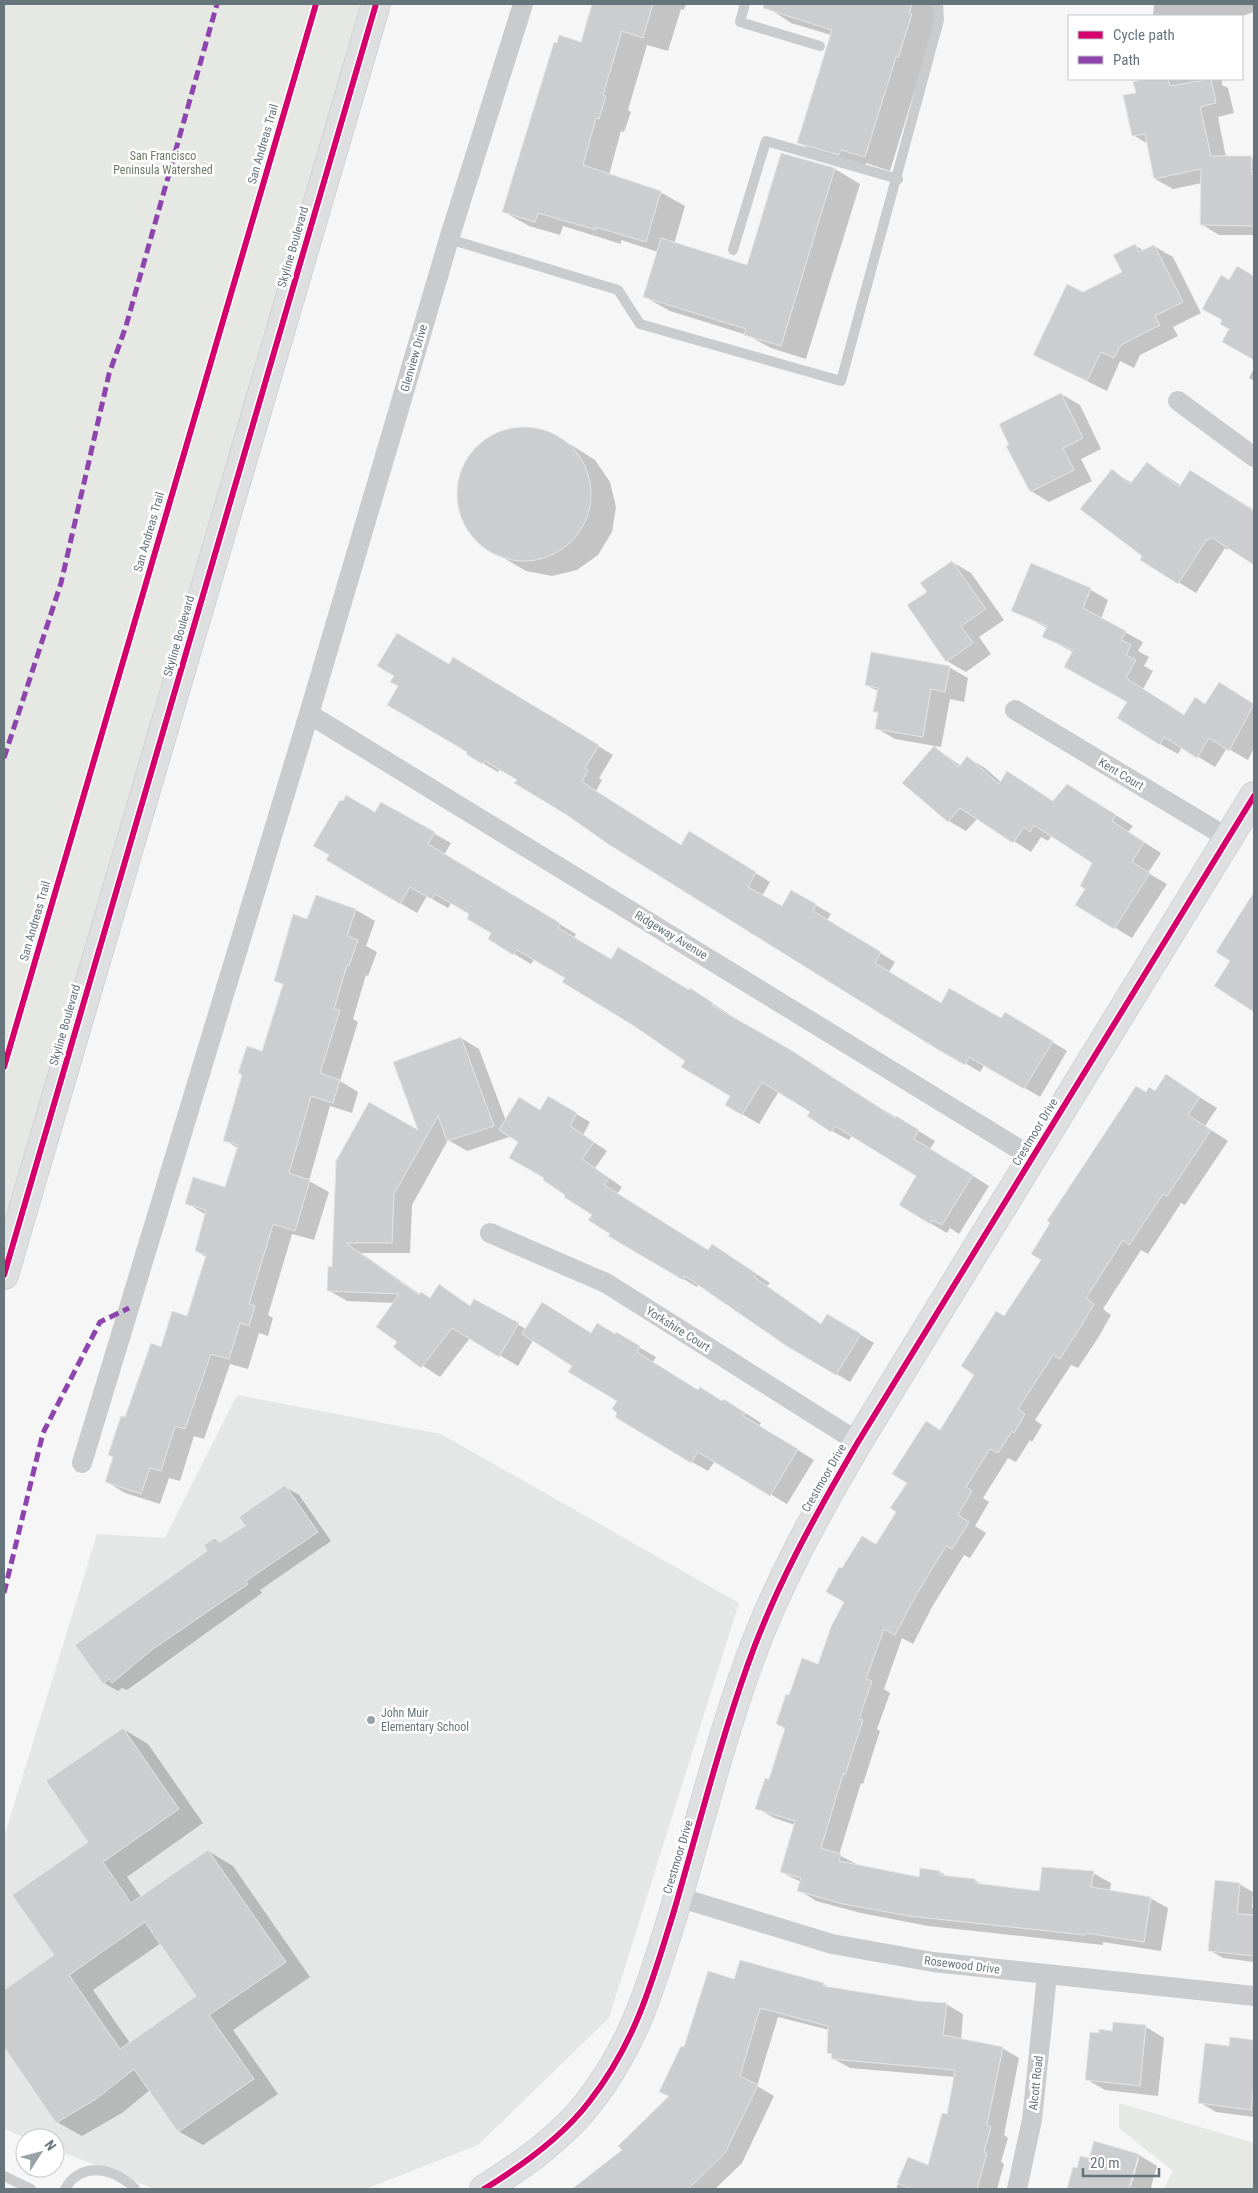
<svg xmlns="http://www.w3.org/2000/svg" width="1258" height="2193" font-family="'Roboto Condensed',sans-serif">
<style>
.built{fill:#e5e7e6}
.green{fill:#e6e8e4}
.shadow{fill:#0003;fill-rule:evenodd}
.building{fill:#cccdce;stroke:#e6e6e6;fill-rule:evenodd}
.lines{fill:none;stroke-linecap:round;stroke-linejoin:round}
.secondary-casing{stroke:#d2d3d3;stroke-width:30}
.primary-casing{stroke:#d1d2d3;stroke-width:30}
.lane{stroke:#c9cbcc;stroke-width:10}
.street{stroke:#c9cbcc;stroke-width:20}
.secondary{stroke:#dedfe0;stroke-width:28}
.primary{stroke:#dedfe0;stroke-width:28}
.quiet{stroke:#8e44ad;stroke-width:5;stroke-dasharray:10 5;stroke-linecap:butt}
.cycleway-casing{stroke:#fff;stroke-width:9}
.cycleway{stroke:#d6006c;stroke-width:6}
.poi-dot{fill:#98a2a7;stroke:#fff;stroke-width:2}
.labels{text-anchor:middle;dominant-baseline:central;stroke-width:5;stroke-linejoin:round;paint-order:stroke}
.street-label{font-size:12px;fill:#66757c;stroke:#fff}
.park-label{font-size:12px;fill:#6e7a68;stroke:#fff}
.poi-label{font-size:12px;fill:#66757c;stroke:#fff;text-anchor:start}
</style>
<rect width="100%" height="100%" fill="#f6f6f6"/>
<path class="built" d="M237,1395l204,39 298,169 -130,415 -131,127 -112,44h-212l-99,-40v-11h-29l-22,-9v-292l93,-303 68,4z"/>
<path class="green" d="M4,4h372l-372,1271z
M1119,2103l135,40v46h-90l9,-18 -54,-43z"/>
<path class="shadow" d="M593,4h93l-2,6 -3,-1 -13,42 -21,-6 -19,65 3,2 -7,20 -3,-1 -12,44 51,17 25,14 -11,38 74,23 34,-112 53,14 25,15 -54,175 -35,-11 -24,-13 -77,-24 -25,-14 13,-45 -37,-12v4l-58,-18 -3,9 -31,-9 -25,-14 78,-169z
M762,4h179l-51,167 -24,-8 -2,5 -41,-11 -25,-15 33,-107 -40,-12z
M1154,4h100v8l-12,4h-89z
M1151,79h71v6l6,3 6,25 -16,4 8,40 28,1v77h-35l-18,-11 1,-41 -29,6 -18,-10 -7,-35 -15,-9 4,-41z
M1135,245l9,6 10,-5 19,11 28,56 -28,14 5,9 -38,19 -6,13 -14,-7 -13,30 -73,-36 50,-62 40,-21z
M1238,268l16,9v82l-30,-17 7,-13 -1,-48z
M1254,368v13l-5,-3z
M1061,394l19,11 21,44 -20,10 11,22 -43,21 -18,-11z
M522,427l25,4 26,15 22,14 15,22 6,25 -4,25 -14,23 -21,15 -25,6 -26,-5 -48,-28 -15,-22 -6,-25 4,-26 14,-22 21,-15z
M1147,463l34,23 10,-15 63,39v53l-25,-16 -1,3 -3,-2 -29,45 -55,-34 2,-3 -31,-85 20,12z
M952,562l19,11 33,47 -25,17 12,17 -25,18 -19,-11 -18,-69z
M1032,565l59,25 17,10 -7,19 42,23 -5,9 11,6 -5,9 9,5 -10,18 42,27 52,-22 17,11v43l-6,12 -21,-12 -12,19 -33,-20 -4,7 -18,-10 -31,-42 -56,-50 -29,-15 3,-9 -34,-18z
M450,666l19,1 144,88 -14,23 3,2 -6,11 86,55 22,-5 66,41 -8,14 20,12 10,-17 39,23 -4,6 68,42 -6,10 52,32 60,16 19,2 47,29 -27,46 -55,-33 -5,8 -15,-9 -447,-284 -18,-10 -2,3 -31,-18 2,-3z
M949,667l19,11 -4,24 -14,-3 -9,48 -46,-8 -19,-11 3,-14 -4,-3 3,-20 -12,-6z
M934,747l27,19 7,-8 17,10 16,14 53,20 31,-6 48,30 -5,6 33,21 -13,20 19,11 -35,54 -56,-34 11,-16 7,-25 -42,-28 -4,6 -7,-4 -10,15 -53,-34 -12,13 -17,-10z
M381,804l70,39 -7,12 132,79 -2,4 37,23 79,31 1,-2 38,24 -1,1 207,126 -5,8 59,37 -30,48 -9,-6 -3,5 -17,-10 -12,-47 -66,-41 -3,5 -17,-9 -20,-20 -33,-20 -20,33 -32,-19 5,-9 -46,-35 -120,-83 -32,-19 -3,5 -42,-25 4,-7 -22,-18 -19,-12 -4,6 -21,-12 -10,17 -90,-53 49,-46z
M316,896l40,14 19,11 -9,25 11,6 -9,24 -2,-1 -13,44 5,3 -18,59 18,11 -6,21 -22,-7 -21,75 20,11 -15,48 -22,-6 -24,81 5,3 -5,18 -9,-3 -11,36 -18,-5 -26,75 -10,-3 -14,45 -11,-3 -9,26 -35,-11 -18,-11 19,-64 36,-70 26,-31 18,-60 -10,-6 10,-36 -19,-12 39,-15 12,-40 -14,-8 39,-87 21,-68 -9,-5 33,-59z
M1251,899l3,2v110l-39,-25 17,-26z
M461,1038l18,11 27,72 35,-10 7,-13 42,24 -7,13 24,16 -12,17 27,19 -5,7 91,58 18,2 44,29 -3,3 55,39 6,-10 46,28 -24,39 -61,-36 -90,-62 -2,3 -87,-51 1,-2 -18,-19 -47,-37 -26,-37 -8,-5 -45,15 -19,-11 -36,65 -2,48h-49l60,42 9,4 10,-13 31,20 4,-5 51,28 90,5 40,23 -3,5 46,29 24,11 1,-2 17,10 20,13 -2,3 55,34 -27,44 -72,-43 -7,10 -16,-9 -119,-97 -40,-25 -15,26 -48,-28 -30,39 -46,-30 4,-5 -4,-39 -47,-2 -19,-11 5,-22 4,-107 83,-28z
M1166,1076l51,32 -12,18 23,15 -43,64 -4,-2 -33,51 -7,-4 -38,59 8,6 -13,23 -20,30 -7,-3 -36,55 7,5 -10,17 -2,-2 -14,22 -8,-4 -25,40 6,4 -14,24 11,7 -16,25 -6,-3 -32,52 -19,37 -11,-6 -18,51 6,4 -13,36 3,2 -17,53 -2,-1 -22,72 19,10 62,13 20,-6 10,6 25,2 8,6 57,6 53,-19 18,10 -1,8 40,7 18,10 -7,43 -58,-9v3l-175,-19 -67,-13 -45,-12 -17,-11 2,-8 -20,-10 14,-47 -21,-7 -17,-10 12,-27 17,-52 4,-32 29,-32 26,-63 -2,-32 34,-24 64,-115 35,-57 29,-57 142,-223 9,-2z
M285,1487l14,8 32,46 -71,49 2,3 -135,97 -5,-2 -4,3 -14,-8 105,-131 6,-13 6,4 26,-17z
M123,1729l25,15 55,79 -76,54 14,20 67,-46 25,15 77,111 -77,53 45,64 -75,51 -25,-14 -28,-41 -28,23 -40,23 -25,-14 -53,-77v-54l52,-36zM161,1943l36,53 -67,47 -37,-53z
M1239,1884l14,8 -1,16h2v54l-31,-4 -14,-8z
M734,1981l89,3 9,5 86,14 28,1 17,10 -2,26 41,8 17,10 -15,77 4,3 -7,24 3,2 -7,25h-101l12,-31 21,9 19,-51 7,-39 -105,-9 -18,-10 1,-3 -5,-3 1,-22 -51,-13 -21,69 17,10 -32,67 -27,26h-134l43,-39 46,-53 -9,-6 24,-42z
M1146,2027l18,11 -6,58 -53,-6 -19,-11 27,-47z
M1231,2038l23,2v77l-38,-5 -17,-10 31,-55z
M1139,2155l18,11 -6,21 4,2h-87l6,-21 3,1 13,-9zM1137,2158h2l-8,28h-2z"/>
<path class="building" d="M592,4h61l-10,34 -21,-7 -19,64 3,1 -7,23 -3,-1 -13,47 78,26 -15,51 -50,-15v3l-58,-17 -3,9 -33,-10 52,-170 3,1 2,-8 22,7z
M764,4h148l-3,9 3,1 -14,44 -2,-1 -31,100 -24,-7 -2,5 -42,-12 35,-113 -69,-22z
M1147,79h21l2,7 41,-7 5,24 -16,4 11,49h41l-1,15 3,1v54l-54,-1 1,-56 -47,10 -9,-45 -13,2 -9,-41 13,-2 -3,-11z
M781,153l54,15 -54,178 -37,-11 2,-6 -103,-32 18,-59 86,27z
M1135,244l4,8 15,-7 29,57 -28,14 5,9 -39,20 -7,13 -13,-6 -14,29 -54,-26 34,-71 16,8 39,-20 -9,-17z
M1237,266l17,10v84l-32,-18 7,-13 -9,-5 2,-4 -20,-11 19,-34 8,5z
M1061,393l22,45 -20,10 11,22 -44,22 -24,-46 3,-1 -10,-21z
M457 494a67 67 0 1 1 134 0a67 67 0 1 1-134 0Z
M1147,462l32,25 11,-17 64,41v54l-43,-28 -2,3 -2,-1 -29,45 -38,-24 2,-4 -62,-47 32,-40 18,15z
M952,561l34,48 -25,17 12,17 -27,19 -39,-57 20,-13 -7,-9z
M1031,563l60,25 -8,20 43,23 -5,9 10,5 -5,10 10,5 -10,18 52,33 6,4 11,-18 10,7 14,-22 35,22 -25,47 -20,-13 -12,20 -33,-21 -4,8 -43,-27 10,-16 -63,-35 9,-17 -31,-13 5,-11 -36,-15z
M397,633l52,31 4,-7 146,88 -14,23 3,2 -6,12 99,63 8,-14 67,41 -8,15 34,19 9,-16 25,14 -3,7 68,41 -6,11 66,40 8,-15 52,30 4,-6 48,29 -29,48 -55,-32 -4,8 -28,-16 -329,-205 -41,-29 -53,-32 3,-3 -32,-19 -3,3 -16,-10 1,-2 -80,-47 11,-19 -8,-4 4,-6 -17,-10z
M871,652l79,14 -5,26 -14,-3 -8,48 -48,-8 3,-17h-5l5,-24 -13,-3z
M934,746l25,21 8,-11 32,28 8,-13 46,30 14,-17 49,31 -4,6 32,21 -12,20 18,11 -36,56 -39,-24 10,-16 -5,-3 12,-23 -58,-38 -4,7 -6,-5 -11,16 -53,-35 -12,14 -46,-39z
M346,795l29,17 6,-10 54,30 -7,12 132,79 -2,5 53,31 7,-12 71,43 1,-2 23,15 -1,2 79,45 104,68 1,-2 23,14 -5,9 59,36 -31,50 -10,-5 -2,4 -31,-19 17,-29 -81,-50 -4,6 -24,-16 3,-4 -48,-30 -20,33 -17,-10 5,-9 -49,-29 4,-6 -51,-35 -72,-44 3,-4 -48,-28 -4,5 -25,-16 3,-6 -24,-14 2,-5 -34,-20 -4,5 -21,-12 -10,17 -74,-44 3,-5 -16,-9 27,-46 3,1z
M1254,892v120l-40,-26 16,-25 -14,-9z
M316,895l40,14 -9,27 11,4 -9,26 -2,-1 -13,44 6,1 -20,63 20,7 -7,23 -22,-7 -22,77 21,7 -15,51 -22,-7 -24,80 6,2 -6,20 -9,-3 -11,36 -18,-5 -26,75 -10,-3 -14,45 -11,-3 -9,26 -36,-12 8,-25 -5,-2 13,-39 4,1 26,-74 10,4 11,-36 15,5 19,-61 -11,-4 11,-41 -21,-6 8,-27 32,10 13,-42 -15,-4 19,-66 -4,-2 9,-27 15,5 21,-67 -9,-3 19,-67 14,5z
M461,1037l33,89 -47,15 -9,-25 -44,78 -2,49h-46l73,52 2,-3 9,6 9,-14 31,22 4,-7 45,24 -20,34 -47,-29 -31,40 -28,-21 4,-5 -21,-15 23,-33 -72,-3 1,-25 4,1 4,-106 33,-59 49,28 -25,-68z
M1166,1074l34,23 -12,18 23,15 -44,66 -4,-2 -34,51 -6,-5 -37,58 8,6 -14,24 -20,31 -7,-4 -35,54 7,5 -11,19 -2,-2 -14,22 -8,-4 -24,38 6,4 -14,24 11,7 -17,27 -6,-3 -31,51 -20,38 -11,-6 -18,50 6,2 -13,38 4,1 -18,55 -2,-1 -22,74 20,6 -2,7 80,16 1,-9 20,3v4l35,4v4l64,8 3,-24 52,4 -3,16 60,10 -7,45 -58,-9 -1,2 -176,-19 -66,-12 -46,-13 4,-13 -21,-6 15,-51 -40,-12 10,-31 4,1 16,-51 -9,-4 10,-30 3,1 13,-37 16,6 13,-37 13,-25 -18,-10 13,-25 3,1 20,-32 14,8 20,-32 -6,-4 17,-25 -15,-9 34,-53 14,9 34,-55 -13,-9 35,-55 8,5 37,-56 -10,-6 19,-31 -3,-2 89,-135 10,6 3,-5 6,4z
M548,1096l29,17 -7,13 24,16 -12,17 27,19 -5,7 104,65 4,-6 45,30 -3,3 67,47 6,-10 34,20 -25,41 -48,-28 -103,-71 -2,4 -75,-44 2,-2 -22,-14 4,-5 -28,-18 1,-2 -22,-15 1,-2 -35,-20 9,-16 -19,-12 20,-33 21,13z
M542,1302l49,31 6,-10 18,11 1,-2 24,14 -3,6 61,38 2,-3 22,14 2,-2 21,14 -2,3 55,33 -28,47 -72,-44 -7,11 -76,-46 2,-4 -5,-4 5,-8 -49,-29 4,-6 -50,-32z
M285,1485l33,47 -72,49 2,3 -95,65 -41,34 -3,-4 -6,5 -28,-39 132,-94 -3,-6 11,-7 4,5 26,-17 -6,-9z
M123,1728l56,81 -76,53 28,41 77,-53 78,112 -77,53 45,64 -76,53 -44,-63 -38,30 -40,24 -52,-76v-57l50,-35 -42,-60 76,-53 -42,-61zM145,1922l51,74 -76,53 -51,-74z
M1215,1880l25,3 -3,31 17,1v41l-46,-5z
M740,1960l84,23 -1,3 95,15 29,2 -4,32 60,12 -16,78 4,2 -7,25 3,1 -10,36h-66l-14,-6 11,-26 20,8 14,-52 5,1 8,-44 -124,-11 1,-5 -5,-1 1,-27 -68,-18 -20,68 18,9 -33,68 -37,36h-116l50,-39 -4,-4 51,-50 -10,-4 22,-46 3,1 24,-76 26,8z
M1113,2022l33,3 -6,61 -55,-6 5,-48 9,1v-4l13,2z
M1230,2037l24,3v45l-3,25 -53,-7 7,-60 24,3z
M1094,2141l45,13 -10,35h-62l6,-22 4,1 3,-12 9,2z"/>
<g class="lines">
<defs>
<path id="secondary" d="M484,2189c36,-22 79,-53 105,-87 47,-60 63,-120 85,-191 24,-82 45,-166 74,-247 28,-79 68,-150 110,-222l396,-646"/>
<path id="primary" d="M4,1275l372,-1271"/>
</defs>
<use href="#secondary" class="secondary-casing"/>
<use href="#primary" class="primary-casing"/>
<path class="lane" d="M745,4l-5,18 80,24
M449,239l169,51 22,34 201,57 98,-361 -1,-16
M733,250l33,-109 132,38
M4,2176l27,13
M65,2189c13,-23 38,-23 58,-10 5,3 9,6 12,10"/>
<path class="street" d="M1178,401l76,56
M1015,710l213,128
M309,714l723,443
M490,1233l116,50 252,159
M82,1463l227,-749 140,-475 74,-235
M678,1897l154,47 101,18 321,34
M1017,2189l15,-69 15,-145"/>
<use href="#secondary" class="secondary"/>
<use href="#primary" class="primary"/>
<path class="quiet" d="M4,758l57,-175 48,-209 17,-48 91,-322
M4,1593l39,-160 57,-111 29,-14"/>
<defs>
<path id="cycleway" d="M4,1067l312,-1063
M4,1275l372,-1271
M484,2189c36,-22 79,-53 105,-87 47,-60 63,-120 85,-191 24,-82 45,-166 74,-247 28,-79 68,-150 110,-222l396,-646"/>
</defs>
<use href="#cycleway" class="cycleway-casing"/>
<use href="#cycleway" class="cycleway"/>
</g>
<circle class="poi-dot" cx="371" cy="1720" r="5"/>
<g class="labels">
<g class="street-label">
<text transform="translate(263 144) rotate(-74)">San Andreas Trail</text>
<text transform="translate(293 247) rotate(-74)">Skyline Boulevard</text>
<text transform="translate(414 358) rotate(-74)">Glenview Drive</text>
<text transform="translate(149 532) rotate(-74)">San Andreas Trail</text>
<text transform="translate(179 636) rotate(-74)">Skyline Boulevard</text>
<text transform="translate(1121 774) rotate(31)">Kent Court</text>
<text transform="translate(35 921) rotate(-74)">San Andreas Trail</text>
<text transform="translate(671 935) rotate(31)">Ridgeway Avenue</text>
<text transform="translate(65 1025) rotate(-74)">Skyline Boulevard</text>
<text transform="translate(1035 1132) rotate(-59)">Crestmoor Drive</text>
<text transform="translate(678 1329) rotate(32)">Yorkshire Court</text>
<text transform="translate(824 1478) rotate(-60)">Crestmoor Drive</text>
<text transform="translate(678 1857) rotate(-73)">Crestmoor Drive</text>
<text transform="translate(962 1965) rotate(7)">Rosewood Drive</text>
<text transform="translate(1036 2083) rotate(-84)">Alcott Road</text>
</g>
<g class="park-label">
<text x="163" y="156">San Francisco<tspan x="163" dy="14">Peninsula Watershed</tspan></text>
</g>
<g class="poi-label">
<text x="381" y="1713">John Muir<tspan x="381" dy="14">Elementary School</tspan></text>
</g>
</g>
<rect width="1258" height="2193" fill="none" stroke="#66757c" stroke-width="10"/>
<rect x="1068" y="15" width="175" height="65" fill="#ffffff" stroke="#c2c8cb"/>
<rect x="1078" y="31" width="25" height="8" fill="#d6006c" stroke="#c2c8cb"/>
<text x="1113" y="40" font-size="15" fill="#66757c">Cycle path</text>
<rect x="1078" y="56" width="25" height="8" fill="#8e44ad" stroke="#c2c8cb"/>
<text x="1113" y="65" font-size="15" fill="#66757c">Path</text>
<g transform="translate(40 2153) rotate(54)"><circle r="24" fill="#ffffff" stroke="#c2c8cb"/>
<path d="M0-4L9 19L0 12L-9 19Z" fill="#98a2a7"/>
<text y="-8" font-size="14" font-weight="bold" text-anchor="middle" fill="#66757c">N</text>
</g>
<path d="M1083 2168v8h76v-8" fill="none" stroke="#66757c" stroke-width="2.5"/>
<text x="1090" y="2168" font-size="15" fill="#66757c" stroke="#ffffff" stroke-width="4" paint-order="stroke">20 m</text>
</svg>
